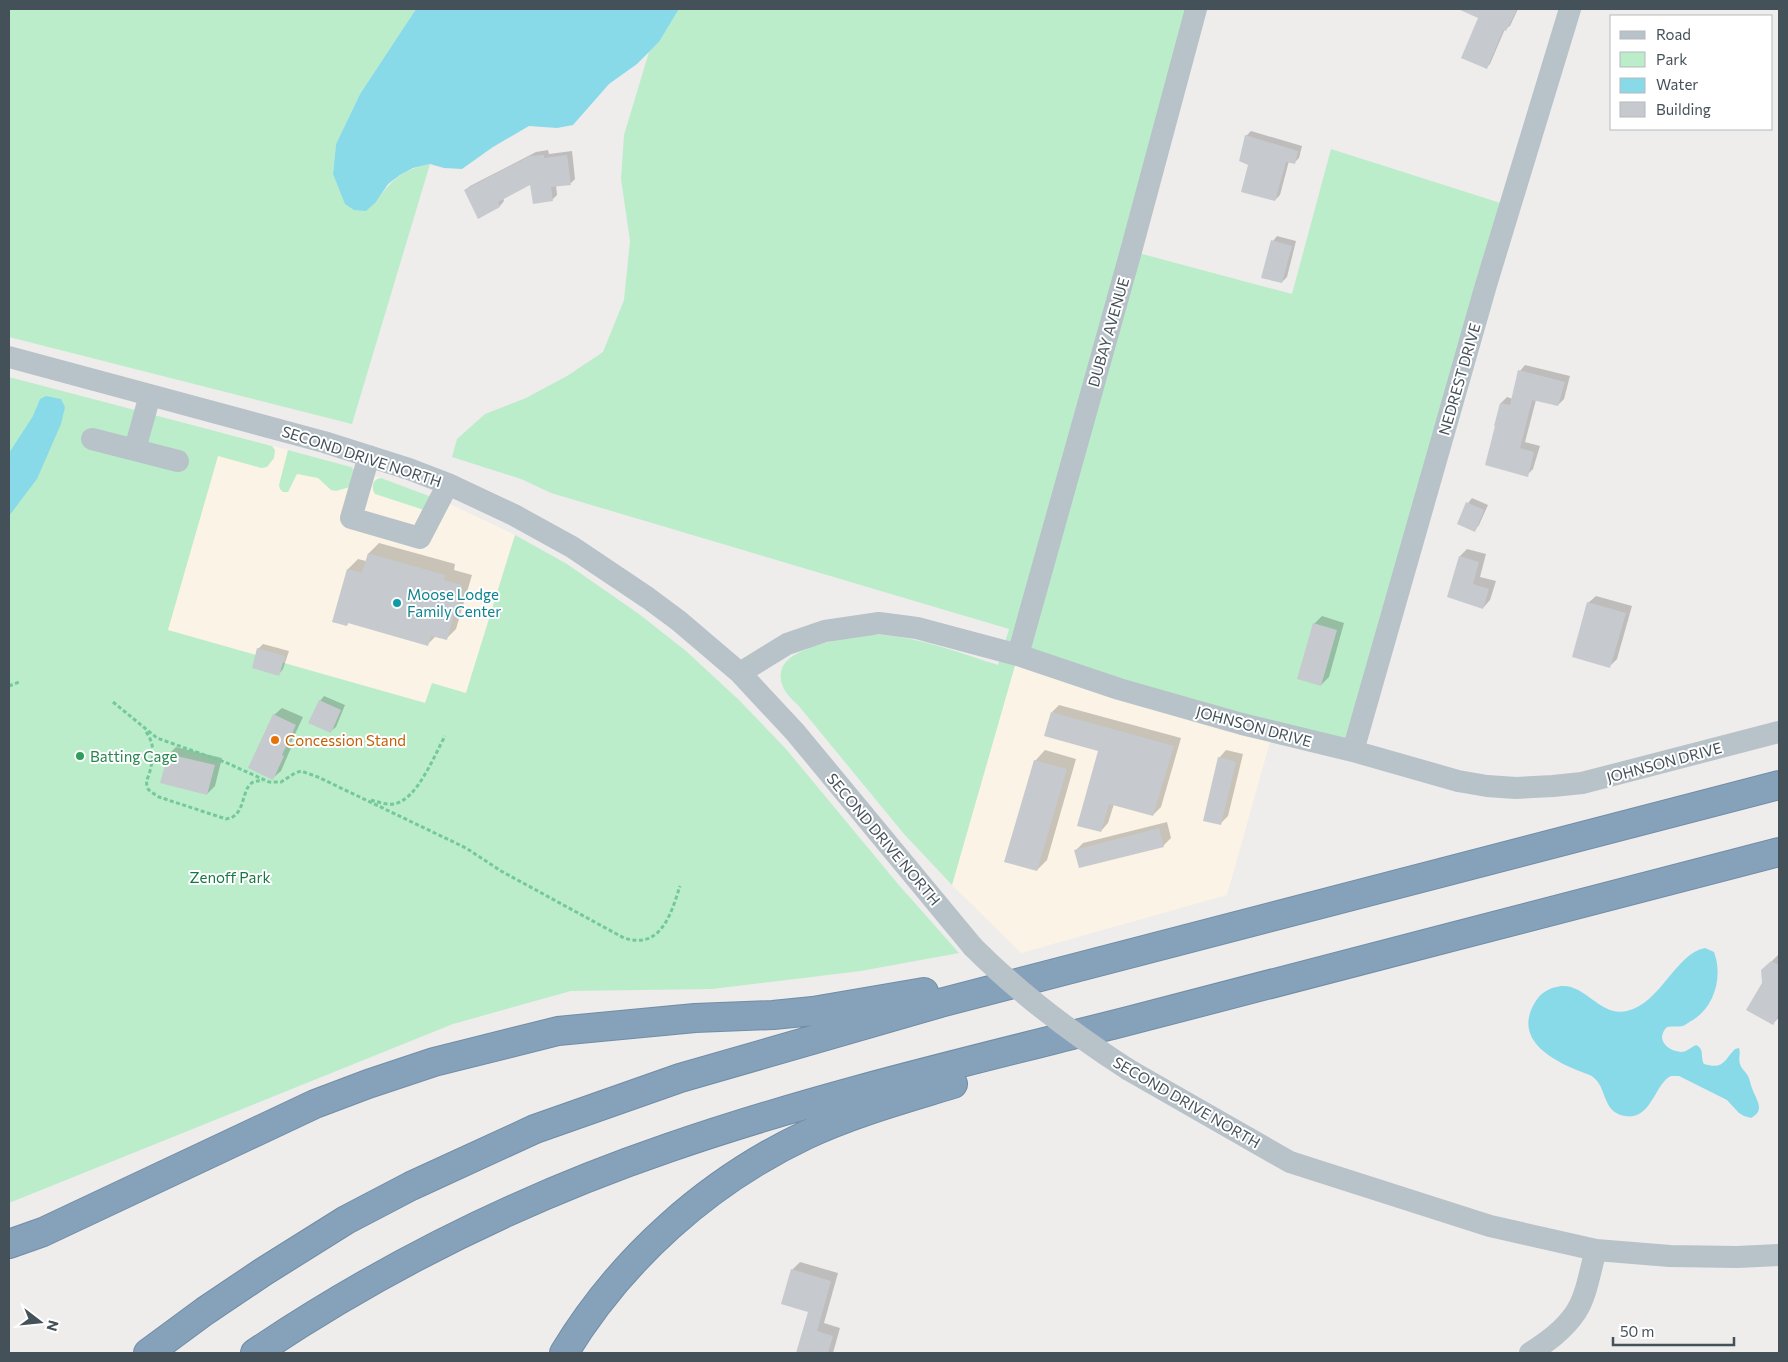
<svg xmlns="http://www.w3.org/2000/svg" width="1788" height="1362" font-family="Commissioner,sans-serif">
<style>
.commercial{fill:#fbf3e5}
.green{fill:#bbedcb}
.water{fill:#89dae8}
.shadow{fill:#0003}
.building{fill:#c6cacf}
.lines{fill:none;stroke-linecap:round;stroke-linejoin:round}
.highway-casing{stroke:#708da6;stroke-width:30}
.path{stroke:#74c99a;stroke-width:3;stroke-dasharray:4 2.5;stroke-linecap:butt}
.minor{stroke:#b8c2c9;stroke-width:22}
.highway{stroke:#85a2ba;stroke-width:28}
.minor-bridge{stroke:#b8c2c9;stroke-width:22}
.culture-dot{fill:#0f9aa8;stroke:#fff;stroke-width:2}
.food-dot{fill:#e8710a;stroke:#fff;stroke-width:2}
.leisure-dot{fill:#2e9e5b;stroke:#fff;stroke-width:2}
.labels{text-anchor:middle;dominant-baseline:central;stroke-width:4;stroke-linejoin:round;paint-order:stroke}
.street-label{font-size:15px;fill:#455159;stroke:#fff}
.culture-label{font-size:15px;fill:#0d838f;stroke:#fff;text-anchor:start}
.food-label{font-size:15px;fill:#c56008;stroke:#fff;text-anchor:start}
.leisure-label{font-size:15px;fill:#27864d;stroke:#fff;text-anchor:start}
.park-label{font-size:15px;fill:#197743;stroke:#fff}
</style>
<rect width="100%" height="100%" fill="#efecec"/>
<path class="commercial" d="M224,433l101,27 56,18 71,27 63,30 -49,158 -40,10 -259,-73z
M1018,655l255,76 -46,164 -206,58 -69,-68z"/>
<path class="green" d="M9,9h407l-56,85 -24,50 -3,30 43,28c16,-23 26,-32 54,-38l-78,260 -343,-87z
M679,9h517l-65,242 161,43 39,-145 179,57 -157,545 -335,-96 -66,230 -48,-51 -106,-129c-12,-10 -22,-23 -15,-39 5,-10 21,-16 32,-20 19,-6 47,-13 68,-11 39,3 77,18 115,30l11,-36 -458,-136 -30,-14 -69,-22 5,-18 28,-25 41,-16 41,-22 36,-24 21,-52 6,-59 -9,-62 3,-44 25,-83 10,-10z
M9,377l263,69 3,4 -1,8 -7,9 -6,1 -43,-12 -50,174 257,73 7,-20 34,10 49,-158 52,29 72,50 47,37 53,49 47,49 112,135 61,69 -98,18 -149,18 -141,2 -118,33 -444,179z
M288,450l63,17 3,3 -4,17 -14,4 -5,-1 -13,-12 -21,-4 -9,18h-5l-3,-3 -1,-4z
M381,478l48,18 1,2 -6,12 -49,-16c-4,-6 -3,-15 6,-16z"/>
<path class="water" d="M416,9h263l-20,33 -22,22 -28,20 -36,41 -16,3 -28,-2 -36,21 -31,22 -18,-1 -14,-4 -17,4 -13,7 -12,9 -12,18 -10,9 -12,-1 -9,-6 -12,-30 3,-30 24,-50z
M46,396l15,3 4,8 -4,17 -24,55 -28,37v-63l24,-37 7,-17z
M1705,948l9,4c9,24 1,54 -21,68 -3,1 -7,5 -10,6 -5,1 -11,0 -16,1 -12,12 0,24 14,25 6,0 10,-5 15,-7 9,4 4,12 8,19 20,6 20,-4 31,-15l4,-1c2,6 -1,10 1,16 1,4 4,6 6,9 4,5 4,10 6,15 4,12 14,22 -1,30l-7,-2 -5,-3 -12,-13 -48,-24c-2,0 -6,0 -8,0 -16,7 -20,45 -46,40 -26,-4 -16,-35 -38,-42 -28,-10 -75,-31 -53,-70 6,-11 14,-16 27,-18 25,-2 39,31 66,25 34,-8 48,-57 78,-63z"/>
<path class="shadow" d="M1478,9h40l-8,17 -5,3 -15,35 -3,3 -7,-50 -5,-2z
M1251,131l51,15 -3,12 -5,5 -5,-2 -9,34 -5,5 -25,-36 -4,-28z
M548,150l1,4 23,-3 3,28 -4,4 -15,2 1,10 -5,5 -21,-17 -28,15 1,3 -4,5 -35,-16 5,-4 66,-34z
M1277,236l19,5 -9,36 -5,5 -9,-41z
M1525,365l45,11 -6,23 -6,6 -22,-5 -11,42 15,4 -7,23 -6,6 -32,-50 6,-22 6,-6 6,2 7,-28z
M1472,498l16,7 -9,20 -4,5 -7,-27z
M379,543l76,21 -1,6 18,5 -16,54 -10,10 -10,-3 -8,8 -79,-22 -2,3 1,-56 10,-10 8,2 3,-8z
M1467,549l19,5 -6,23 16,4 -6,19 -7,8 -23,-52z
M1596,596l36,10 -15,53 -7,7 -22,-63z
M1322,616l22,7 -15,54 -8,8 -7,-61z
M263,644l26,7 -6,18 -4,5 -21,-25z
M324,696l21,9 -9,22 -5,4 -11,-30z
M1059,705l122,33 -20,69 -8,8 -39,-11 -6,19 -7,8 -2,-81 -47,-38z
M282,708l21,9 -14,30 2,1 -10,23 -8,7 1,-63z
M176,747l46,11 -7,28 -8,8 -38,-40z
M1045,750l31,9 -29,101 -10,10 -2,-109z
M1226,750l17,4 -15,62 -7,7 -2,-65z
M1167,822l4,16 -8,8 -87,4 7,-7z
M1779,954v63l-6,7 -11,-53z
M800,1262l38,11 -14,50 16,5 -7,25h-35l12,-41 -18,-42z"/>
<path class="building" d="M1458,9h59l-11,22 -3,-1 -16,39 -26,-11 17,-40z
M1245,135l53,16 -3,13 -9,-2 -11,39 -34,-9 7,-27 -9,-4z
M544,155v3l23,-3 4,30 -20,2 2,14 -20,3 -3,-19 -32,17 2,5 -22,12 -14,-29 66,-34z
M1271,240l21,6 -10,37 -21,-5z
M1518,370l47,12 -7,24 -26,-6 -12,48 14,4 -6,25 -43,-12 10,-39h-1l6,-23 10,2z
M1466,502l18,8 -9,22 -18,-8z
M368,553l77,22 -1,5 18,5 -15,55 -16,-4 -3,10 -80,-23 -1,3 -15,-4 15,-53 15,4z
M1459,556l20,6 -6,22 16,5 -6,20 -36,-12z
M1587,602l39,11 -16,55 -38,-11z
M1313,623l24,7 -16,56 -24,-7z
M257,648l28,8 -6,20 -27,-8z
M319,700l22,10 -10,23 -23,-10z
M1051,712l123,34 -21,70 -44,-12 -8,28 -24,-6 21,-75 -54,-15z
M273,714l23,11 -14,30 2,1 -11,24 -25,-12z
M168,754l47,11 -8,30 -47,-12z
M1218,757l18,5 -15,63 -18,-4z
M1034,760l33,9 -30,102 -33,-9z
M1159,828l5,19 -85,21 -5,-18z
M1771,961l8,4v49l-6,11 -27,-15 16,-27 -1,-13z
M791,1269l40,12 -14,50 16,5 -5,17h-32l12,-41 -27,-8z"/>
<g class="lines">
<defs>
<path id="highway" d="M9,1244l34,-12 272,-128 53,-20 66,-22 124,-31 137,-13 78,-3 40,-4 111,-19
M148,1353l57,-42 58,-39 83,-52 65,-34 124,-57 145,-51 260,-75 839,-218
M255,1353c128,-86 267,-155 413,-205 150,-52 306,-88 460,-127 217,-56 434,-113 651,-169
M564,1353c57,-94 143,-171 242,-218 47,-22 98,-36 147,-51"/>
</defs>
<use href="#highway" class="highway-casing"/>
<path class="path" d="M9,686l10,-4
M113,702l44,36 70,25 42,19h12l14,-9 6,-2 17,6 148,71 35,23 123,67c37,12 47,-24 56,-52
M146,732c10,13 7,27 3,43 -2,4 -3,7 -2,12 2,5 8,7 12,10l67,22c3,-1 6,-1 8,-3 14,-10 6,-38 29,-35
M371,800c7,2 15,5 23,4 23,-4 40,-48 51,-68"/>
<path class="minor" d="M9,357l315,85 85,27 39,15 66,31 58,32 76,51 31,23 61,52 55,59 178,215
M92,439l86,22
M135,449l15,-54
M369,456l-18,62 69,20 28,-54
M1018,655l113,-404 65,-242
M740,673l47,-29 38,-13 54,-8 38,5 101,27 101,34 123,35 111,27 105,30 29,5 29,2 37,-2 29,-3 197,-51
M1353,751l133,-466 84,-276
M1129,1070l161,92 200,64 106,24 74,6 67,1 42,-2
M1530,1353c17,-11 34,-23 46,-41 11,-17 14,-42 20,-62"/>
<use href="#highway" class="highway"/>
<path class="minor-bridge" d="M973,947c47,47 100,87 156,123"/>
</g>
<circle class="culture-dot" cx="397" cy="603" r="5"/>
<circle class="food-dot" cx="275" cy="740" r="5"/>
<circle class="leisure-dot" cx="80" cy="756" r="5"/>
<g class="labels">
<g class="street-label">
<text transform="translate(1108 332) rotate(-74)">DUBAY AVENUE</text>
<text transform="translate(1459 379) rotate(-74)">NEDREST DRIVE</text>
<text transform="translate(362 456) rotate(18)">SECOND DRIVE NORTH</text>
<text transform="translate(1254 726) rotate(15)">JOHNSON DRIVE</text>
<text transform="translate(1664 762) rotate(-15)">JOHNSON DRIVE</text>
<text transform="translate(884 839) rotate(50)">SECOND DRIVE NORTH</text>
<text transform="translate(1187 1102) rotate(30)">SECOND DRIVE NORTH</text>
</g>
<g class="culture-label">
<text x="407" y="594">Moose Lodge<tspan x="407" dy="17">Family Center</tspan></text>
</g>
<g class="food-label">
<text x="285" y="740">Concession Stand</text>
</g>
<g class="leisure-label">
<text x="90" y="756">Batting Cage</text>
</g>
<g class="park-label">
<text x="230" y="877">Zenoff Park</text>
</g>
</g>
<rect width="1788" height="1362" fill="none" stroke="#455159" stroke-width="20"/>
<rect x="1610" y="15" width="162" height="115" fill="#ffffff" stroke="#b5b9bd"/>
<rect x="1620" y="31" width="25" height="8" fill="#b8c2c9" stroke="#b5b9bd"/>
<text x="1656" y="40" font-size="15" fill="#455159">Road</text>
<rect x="1620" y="52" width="25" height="15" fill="#bbedcb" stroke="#b5b9bd"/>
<text x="1656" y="65" font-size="15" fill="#455159">Park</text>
<rect x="1620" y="78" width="25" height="15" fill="#89dae8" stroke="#b5b9bd"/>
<text x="1656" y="90" font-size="15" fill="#455159">Water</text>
<rect x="1620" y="102" width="25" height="15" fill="#c6cacf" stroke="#b5b9bd"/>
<text x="1656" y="115" font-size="15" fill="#455159">Building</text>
<g transform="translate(40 1322) rotate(106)" stroke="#ffffff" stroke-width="4" paint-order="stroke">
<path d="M0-4L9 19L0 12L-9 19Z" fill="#455159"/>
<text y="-8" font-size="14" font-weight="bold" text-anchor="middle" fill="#455159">N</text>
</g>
<path d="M1613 1337v8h121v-8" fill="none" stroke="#455159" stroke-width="2.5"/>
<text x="1620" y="1337" font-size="15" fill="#455159" stroke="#ffffff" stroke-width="4" paint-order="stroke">50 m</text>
</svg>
